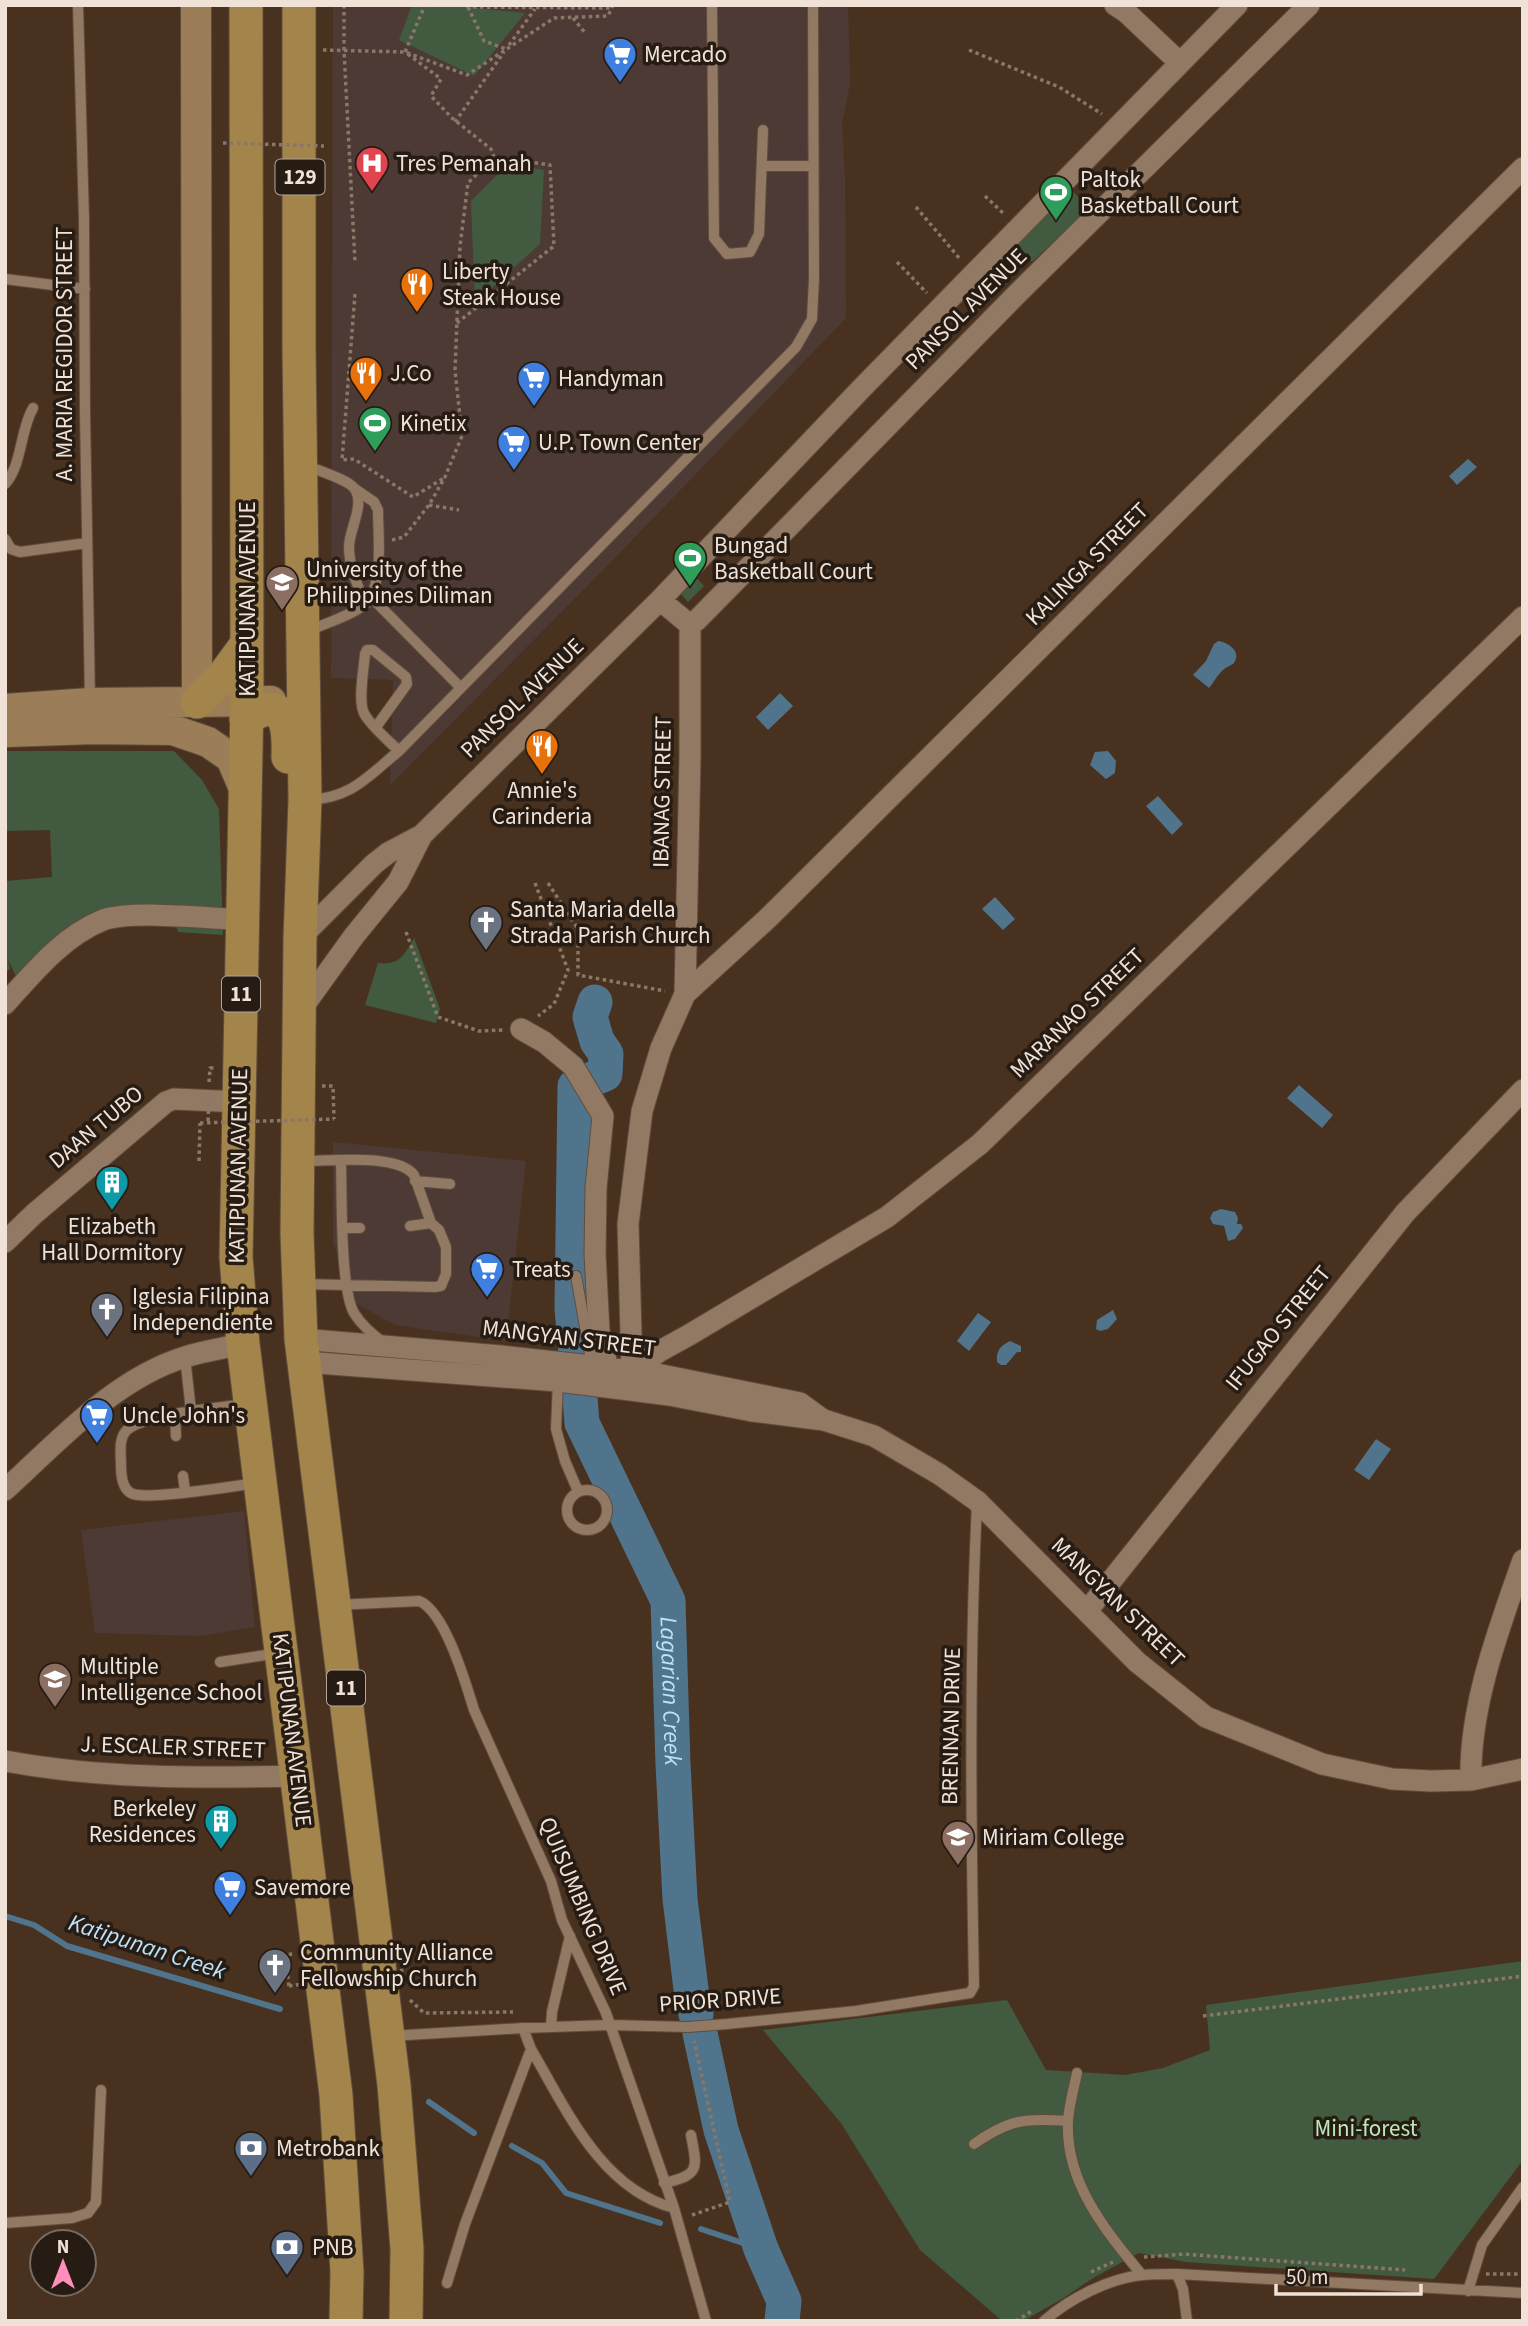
<svg xmlns="http://www.w3.org/2000/svg" width="1528" height="2326" font-family="'Source Sans 3',sans-serif">
<style>
.commercial{fill:#4d3a34}
.green{fill:#425a3f}
.water{fill:#50748c}
.lines{fill:none;stroke-linecap:round;stroke-linejoin:round}
.stream{stroke:#50748c;stroke-width:6}
.river{stroke:#50748c;stroke-width:35}
.lane-casing{stroke:#604d3d;stroke-width:12}
.street-casing{stroke:#604d3d;stroke-width:23}
.secondary-casing{stroke:#604d3d;stroke-width:32}
.primary-casing{stroke:#604d3d;stroke-width:35}
.path{stroke:#897767;stroke-width:3.5;stroke-dasharray:3.5 3.5;stroke-linecap:butt}
.lane{stroke:#927964;stroke-width:10}
.street{stroke:#927964;stroke-width:21}
.secondary{stroke:#9b7e57;stroke-width:30}
.primary{stroke:#a3844a;stroke-width:33}
.path-bridge{stroke:#897767;stroke-width:3.5;stroke-dasharray:3.5 3.5;stroke-linecap:butt}
.labels{text-anchor:middle;dominant-baseline:central;stroke-width:7;stroke-linejoin:round;paint-order:stroke}
.shield{fill:#261c14;stroke:#b3a79c;stroke-width:2}
.shield-label{font-size:21px;font-weight:bold;fill:#f0e2d7}
.poi-label{font-size:23px;fill:#f0e2d7;stroke:#261c14;text-anchor:start}
.street-label{font-size:23px;fill:#f0e2d7;stroke:#261c14}
.park-label{font-size:23px;fill:#bbeab6;stroke:#261c14}
.water-label{font-size:24px;font-style:italic;fill:#bce1f9;stroke:#261c14}
</style>
<rect width="100%" height="100%" fill="#48321f"/>
<path class="commercial" d="M333,5h515l2,78 -8,41 3,55 1,139 -235,244 -221,223 3,-105 -62,-2z
M333,1142l193,19 -20,180 -111,-16 -40,-22 -22,-60z
M244,1511l11,116 -55,9 -105,-3 -14,-103z"/>
<path class="green" d="M412,5h56l7,3 50,5 -51,63 -75,-36z
M508,164l36,6 -4,74 -65,59 -4,-102z
M1071,189l18,20 -57,53 -18,-20z
M693,574l11,12 -16,16 -11,-12z
M5,751h169l28,29 17,29 4,126 -45,-3 -8,-22 -74,1 -24,34 -54,35 -10,-20 2,9 -5,4v-92l47,-4 -2,-47 -45,1z
M414,938l26,71 -4,14 -71,-18 13,-42c21,3 27,-9 36,-25z
M1523,1961v199l-89,119 -248,-17 -47,-9 -46,25 -31,21 -39,22 -23,-2 -80,-69 -79,-127 -78,-93 244,-30 39,70 79,5 38,-7 47,-18 -4,-45z"/>
<path class="water" d="M1468,459l9,8 -20,18 -8,-9z
M1218,641c10,1 25,11 15,23 -3,2 -7,3 -10,6 -5,4 -9,12 -14,18l-16,-13 13,-14 8,-17z
M780,693l13,13 -25,24 -12,-13z
M1108,751l8,10 -1,12 -9,6 -16,-14 5,-13z
M1158,796l25,28 -11,11 -26,-29z
M995,897l20,22 -12,11 -21,-21z
M1299,1085l34,30 -11,13 -35,-30z
M1221,1209l14,3 3,6 -1,6h4l2,4 -8,11 -7,2 -4,-15 -11,-2 -3,-6 3,-6z
M1113,1310l4,9 -9,10 -8,2 -4,-2 1,-9z
M978,1313l13,9 -22,29 -12,-10z
M1010,1341l11,5v6h-4l-11,13h-5l-4,-3c-1,-11 3,-16 13,-21z
M1376,1439l15,10 -22,31 -15,-10z"/>
<g class="lines">
<path class="stream" d="M5,1916l29,9 33,21 213,63
M429,2102l45,31
M512,2146l30,17 24,30 94,30
M701,2229l60,20"/>
<g class="river">
<path d="M576,1354l-4,-46 3,-222 30,-12 1,-20 -9,-13 -7,-24 5,-15"/>
<path id="s1" d="M579,1385l3,38 86,178 5,163 7,135 11,90 5,25"/>
<path d="M700,2033l21,97 40,119 23,52 -2,20"/>
</g>
<defs>
<path id="lane" d="M78,5l6,214 1,194 5,288
M712,5l2,233 13,16 23,-2 9,-18 4,-104
M762,166h51
M5,279l80,10
M305,465c11,5 42,14 49,23 12,16 -5,41 -5,59 0,20 8,39 17,57
M5,484c17,-18 15,-54 28,-76
M5,539l6,10 9,3 67,-9
M371,597l90,91
M306,632c17,-8 48,-17 60,-29 18,-19 12,-68 12,-93l-4,-8 -19,-13
M376,727l31,-43 -1,-7 -33,-27h-6l-2,4c-1,14 -8,50 0,61 8,13 23,25 34,36
M308,800c44,-2 59,-23 91,-49l397,-404 16,-28 2,-40 -1,-274
M341,1161c1,34 -1,127 13,152 8,13 20,22 31,31
M415,1181l35,3
M410,1226l21,-3
M344,1228h16
M576,1276l16,90
M301,1284l134,3 6,-1 5,-12v-27l-7,-17 -8,-7 -17,-48c-17,-22 -84,-14 -111,-14
M185,1357l6,54
M558,1381l-2,48 9,32 13,30
M248,1404c-26,3 -103,10 -121,26 -9,8 -6,25 -6,36 0,10 1,24 12,28 18,6 100,-8 124,-11
M175,1415l1,21
M183,1476l2,15
M567 1510a20 20 0 1 1 40 0a20 20 0 1 1-40 0Z
M336,1605l83,-4c26,10 47,83 55,109l77,171 11,39 44,93 68,195 32,113
M220,1662l59,-9
M551,2027l1,-15 18,-76
M391,2036l132,-8 87,-3 78,2 39,-3 129,-13 114,-18 4,-7c-3,-161 -5,-322 3,-482
M531,2049c35,60 70,140 143,159
M1077,2073c-3,15 -8,32 -9,48 -3,61 37,109 74,154
M974,2144c36,-25 51,-26 94,-23
M664,2183c37,-8 33,-15 27,-48
M5,2223l67,-5 16,-5 8,-11 5,-112
M1177,2274l6,15 4,32
M447,2283l18,-59 66,-175 -8,-21
M1468,2291l14,-46 41,-58
M1044,2321c25,-22 65,-43 99,-46 11,-1 23,-1 34,-1l346,19"/>
<path id="street" d="M1115,5l11,7 54,51
M660,600l30,25 7,-5 318,-324 294,-291
M300,938l74,-74 14,-11 34,-18
M685,994l82,-75 756,-751
M5,1004c28,-31 58,-68 98,-84 29,-10 106,-2 140,0
M300,1011l54,-75 44,-54 24,-47 238,-235 201,-211 376,-384
M521,1029l23,13 29,24 30,50 -7,72 -1,66 4,77 9,38
M5,1242l29,-28 132,-112 8,-3 66,3
M301,1339l200,17 146,16 153,31 22,16
M304,1362l254,19 72,9 39,5 83,16 72,9 50,16 65,38 38,27 160,161 69,55 116,47 70,15 39,2 40,-1 52,-11
M632,1371l-4,-147 14,-113 19,-63 24,-54 5,-238v-131
M630,1390l2,-19 28,-20 29,-16 198,-118 93,-73 543,-527
M5,1490c54,-49 109,-111 180,-133 19,-6 39,-9 58,-13
M1087,1611l318,-398 118,-123
M5,1761c97,18 195,17 293,15
M1471,1780c-2,-73 28,-152 52,-220"/>
<path id="secondary" d="M196,5l1,697
M5,709l85,-6 181,-2
M5,732l89,-3 79,1 35,12 23,16 14,33"/>
<path id="primary" d="M246,5l1,696 -11,556 7,87 93,751 11,177 -1,49
M299,5v344l6,451 -5,138 -3,295 4,106 93,746 13,164 -1,72
M197,702l27,-27 22,-30
M246,719c40,-27 43,7 42,38"/>
</defs>
<use href="#lane" class="lane-casing"/>
<use href="#street" class="street-casing"/>
<use href="#secondary" class="secondary-casing"/>
<use href="#primary" class="primary-casing"/>
<path class="path" d="M344,5v45l11,212
M468,5v2l142,1
M468,7l16,34 22,8
M573,18l13,16
M509,45l26,-36
M323,50l82,2 62,23 87,-57 54,-2 5,-11
M969,50l90,37 43,27
M455,122l49,-70
M985,196l19,18
M916,207l44,52
M897,262l30,31
M355,294l-13,166 12,-1 59,38 31,-19
M457,323l97,-77 -4,-81 -56,-8
M429,505l30,5
M392,540l12,-3 25,-32 16,-28 17,-41 -7,-66 5,-124 8,-63 26,-26 -3,-8 -39,-31 -21,-22 10,-17 -36,-27 20,-47
M535,883l33,87 -14,34 -16,12
M548,883l30,46v46l87,16
M406,932l32,85 41,14 25,-1
M209,1082l1,-14h6
M322,1086h11l1,33
M199,1161l1,-38
M289,1986l-4,-31 8,-1
M410,2000l14,13 89,-1
M1203,2016l320,-40
M692,2215l38,-13 -36,-161
M1144,2257l40,-3 221,16
M1091,2272l22,-10
M1486,2274h37
M1016,2321l16,-10"/>
<use href="#lane" class="lane"/>
<use href="#street" class="street"/>
<use href="#secondary" class="secondary"/>
<use href="#primary" class="primary"/>
<path class="path-bridge" d="M223,143l101,3
M208,1121l1,-23
M200,1123l134,-4
M289,1986l117,-16"/>
</g>
<defs>
<symbol id="supermarket-pin" viewBox="-11 -11 22 30"><path d="M0 17L-7.5 6A9.5 9.5 0 1 1 7.5 6Z" fill="#3f7fe0" stroke="#261c14"/><path d="M-6-5.5h2.5l.6 2H6L4.5 2H-2.5L-4.4-4H-6ZM-1.5 3.2a1.3 1.3 0 1 0 .1 0ZM3 3.2a1.3 1.3 0 1 0 .1 0Z" fill="#fff"/></symbol>
<symbol id="hospital-pin" viewBox="-11 -11 22 30"><path d="M0 17L-7.5 6A9.5 9.5 0 1 1 7.5 6Z" fill="#e0444e" stroke="#261c14"/><path d="M-5-5h3v3.5h4V-5h3V5h-3V1.5h-4V5h-3Z" fill="#fff"/></symbol>
<symbol id="stadium-pin" viewBox="-11 -11 22 30"><path d="M0 17L-7.5 6A9.5 9.5 0 1 1 7.5 6Z" fill="#2e9e5b" stroke="#261c14"/><path d="M0-5a6.5 5 0 1 0 0 10a6.5 5 0 1 0 0-10ZM-3.5-1.8h7v3.6h-7Z" fill="#fff"/></symbol>
<symbol id="restaurant-pin" viewBox="-11 -11 22 30"><path d="M0 17L-7.5 6A9.5 9.5 0 1 1 7.5 6Z" fill="#e8710a" stroke="#261c14"/><path d="M-5-6h1v4h1v-4h1v4h1v-4h1v5L-1.5 .5V6h-2V.5L-5-1ZM5-6V6H3V1.5H1.5Q1.5-4 5-6Z" fill="#fff"/></symbol>
<symbol id="university-pin" viewBox="-11 -11 22 30"><path d="M0 17L-7.5 6A9.5 9.5 0 1 1 7.5 6Z" fill="#8d6e63" stroke="#261c14"/><path d="M0-5L7-2L0 1L-7-2ZM-4 1L0 2.5L4 1V4Q0 6-4 4Z" fill="#fff"/></symbol>
<symbol id="church-pin" viewBox="-11 -11 22 30"><path d="M0 17L-7.5 6A9.5 9.5 0 1 1 7.5 6Z" fill="#6b7280" stroke="#261c14"/><path d="M-1.2-6h2.4v3.5h3.3v2.4h-3.3V6h-2.4V-.1h-3.3v-2.4h3.3Z" fill="#fff"/></symbol>
<symbol id="building-pin" viewBox="-11 -11 22 30"><path d="M0 17L-7.5 6A9.5 9.5 0 1 1 7.5 6Z" fill="#0f9aa8" stroke="#261c14"/><path d="M-4-6H4V6H1V3H-1V6H-4ZM-2.5-4.3h1.7v1.8h-1.7ZM.8-4.3h1.7v1.8H.8ZM-2.5-1h1.7V.8h-1.7ZM.8-1h1.7V.8H.8Z" fill="#fff"/></symbol>
<symbol id="school-pin" viewBox="-11 -11 22 30"><path d="M0 17L-7.5 6A9.5 9.5 0 1 1 7.5 6Z" fill="#8d6e63" stroke="#261c14"/><path d="M0-5L7-2L0 1L-7-2ZM-4 1L0 2.5L4 1V4Q0 6-4 4Z" fill="#fff"/></symbol>
<symbol id="bank-pin" viewBox="-11 -11 22 30"><path d="M0 17L-7.5 6A9.5 9.5 0 1 1 7.5 6Z" fill="#5c6f8a" stroke="#261c14"/><path d="M-6-4H6V4H-6ZM0-2.3a2.3 2.3 0 1 0 0 4.6a2.3 2.3 0 1 0 0-4.6Z" fill="#fff"/></symbol>
</defs>
<g fill-rule="evenodd">
<use href="#supermarket-pin" x="601" y="35" width="38" height="52"/>
<use href="#hospital-pin" x="353" y="144" width="38" height="52"/>
<use href="#stadium-pin" x="1037" y="173" width="38" height="52"/>
<use href="#restaurant-pin" x="398" y="265" width="38" height="52"/>
<use href="#restaurant-pin" x="347" y="354" width="38" height="52"/>
<use href="#supermarket-pin" x="515" y="359" width="38" height="52"/>
<use href="#stadium-pin" x="356" y="404" width="38" height="52"/>
<use href="#supermarket-pin" x="495" y="423" width="38" height="52"/>
<use href="#stadium-pin" x="671" y="539" width="38" height="52"/>
<use href="#university-pin" x="263" y="563" width="38" height="52"/>
<use href="#restaurant-pin" x="523" y="727" width="38" height="52"/>
<use href="#church-pin" x="467" y="903" width="38" height="52"/>
<use href="#building-pin" x="93" y="1163" width="38" height="52"/>
<use href="#supermarket-pin" x="468" y="1250" width="38" height="52"/>
<use href="#church-pin" x="88" y="1290" width="38" height="52"/>
<use href="#supermarket-pin" x="78" y="1396" width="38" height="52"/>
<use href="#school-pin" x="36" y="1660" width="38" height="52"/>
<use href="#building-pin" x="202" y="1802" width="38" height="52"/>
<use href="#university-pin" x="939" y="1818" width="38" height="52"/>
<use href="#supermarket-pin" x="211" y="1868" width="38" height="52"/>
<use href="#church-pin" x="256" y="1946" width="38" height="52"/>
<use href="#bank-pin" x="232" y="2129" width="38" height="52"/>
<use href="#bank-pin" x="268" y="2228" width="38" height="52"/>
</g>
<g class="labels">
<g class="shield">
<rect x="275.5" y="159.5" width="49" height="35" rx="5"/>
<rect x="222" y="976.5" width="38" height="35" rx="5"/>
<rect x="327" y="1670.5" width="38" height="35" rx="5"/>
</g>
<g class="shield-label">
<text x="300" y="177">129</text>
<text x="241" y="994">11</text>
<text x="346" y="1688">11</text>
</g>
<g class="poi-label">
<text x="644" y="54">Mercado</text>
<text x="396" y="163">Tres Pemanah</text>
<text x="1080" y="179">Paltok<tspan x="1080" dy="26">Basketball Court</tspan></text>
<text x="442" y="271">Liberty<tspan x="442" dy="26">Steak House</tspan></text>
<text x="390" y="373">J.Co</text>
<text x="558" y="378">Handyman</text>
<text x="400" y="423">Kinetix</text>
<text x="538" y="442">U.P. Town Center</text>
<text x="714" y="545">Bungad<tspan x="714" dy="26">Basketball Court</tspan></text>
<text x="306" y="569">University of the<tspan x="306" dy="26">Philippines Diliman</tspan></text>
<text x="542" y="790" text-anchor="middle">Annie's<tspan x="542" dy="26">Carinderia</tspan></text>
<text x="510" y="909">Santa Maria della<tspan x="510" dy="26">Strada Parish Church</tspan></text>
<text x="112" y="1226" text-anchor="middle">Elizabeth<tspan x="112" dy="26">Hall Dormitory</tspan></text>
<text x="512" y="1269">Treats</text>
<text x="132" y="1296">Iglesia Filipina<tspan x="132" dy="26">Independiente</tspan></text>
<text x="122" y="1415">Uncle John's</text>
<text x="80" y="1666">Multiple<tspan x="80" dy="26">Intelligence School</tspan></text>
<text x="196" y="1808" text-anchor="end">Berkeley<tspan x="196" dy="26">Residences</tspan></text>
<text x="982" y="1837">Miriam College</text>
<text x="254" y="1887">Savemore</text>
<text x="300" y="1952">Community Alliance<tspan x="300" dy="26">Fellowship Church</tspan></text>
<text x="276" y="2148">Metrobank</text>
<text x="312" y="2247">PNB</text>
</g>
<g class="street-label">
<text transform="translate(966 309) rotate(-45)">PANSOL AVENUE</text>
<text transform="translate(64 354) rotate(-90)">A. MARIA REGIDOR STREET</text>
<text transform="translate(1087 564) rotate(-45)">KALINGA STREET</text>
<text transform="translate(247 599) rotate(-90)">KATIPUNAN AVENUE</text>
<text transform="translate(522 698) rotate(-44)">PANSOL AVENUE</text>
<text transform="translate(662 792) rotate(-89)">IBANAG STREET</text>
<text transform="translate(1077 1013) rotate(-44)">MARANAO STREET</text>
<text transform="translate(96 1127) rotate(-40)">DAAN TUBO</text>
<text transform="translate(238 1166) rotate(-89)">KATIPUNAN AVENUE</text>
<text transform="translate(1278 1328) rotate(-51)">IFUGAO STREET</text>
<text transform="translate(569 1338) rotate(7)">MANGYAN STREET</text>
<text transform="translate(1118 1602) rotate(44)">MANGYAN STREET</text>
<text transform="translate(951 1726) rotate(-89)">BRENNAN DRIVE</text>
<text transform="translate(292 1730) rotate(83)">KATIPUNAN AVENUE</text>
<text transform="translate(173 1747) rotate(2)">J. ESCALER STREET</text>
<text transform="translate(583 1906) rotate(67)">QUISUMBING DRIVE</text>
<text transform="translate(720 2000) rotate(-4)">PRIOR DRIVE</text>
</g>
<g class="park-label">
<text x="1366" y="2128">Mini-forest</text>
</g>
<g class="water-label">
<text stroke="none"><textPath href="#s1" startOffset="326">Lagarian Creek</textPath></text>
<text transform="translate(147 1947) rotate(18)">Katipunan Creek</text>
</g>
</g>
<rect width="1528" height="2326" fill="none" stroke="#f0e2d7" stroke-width="14"/>
<g transform="translate(63 2263)"><circle r="33" fill="#261c14" stroke="#776b62" stroke-width="2"/>
<path d="M0-5L12 26L0 18L-12 26Z" fill="#ff8eb9"/>
<text y="-10" font-size="19" font-weight="bold" text-anchor="middle" fill="#f0e2d7">N</text>
</g>
<path d="M1276 2284v10h145v-10" fill="none" stroke="#f0e2d7" stroke-width="3.5"/>
<text x="1286" y="2284" font-size="21" fill="#f0e2d7" stroke="#261c14" stroke-width="5" paint-order="stroke">50 m</text>
</svg>
